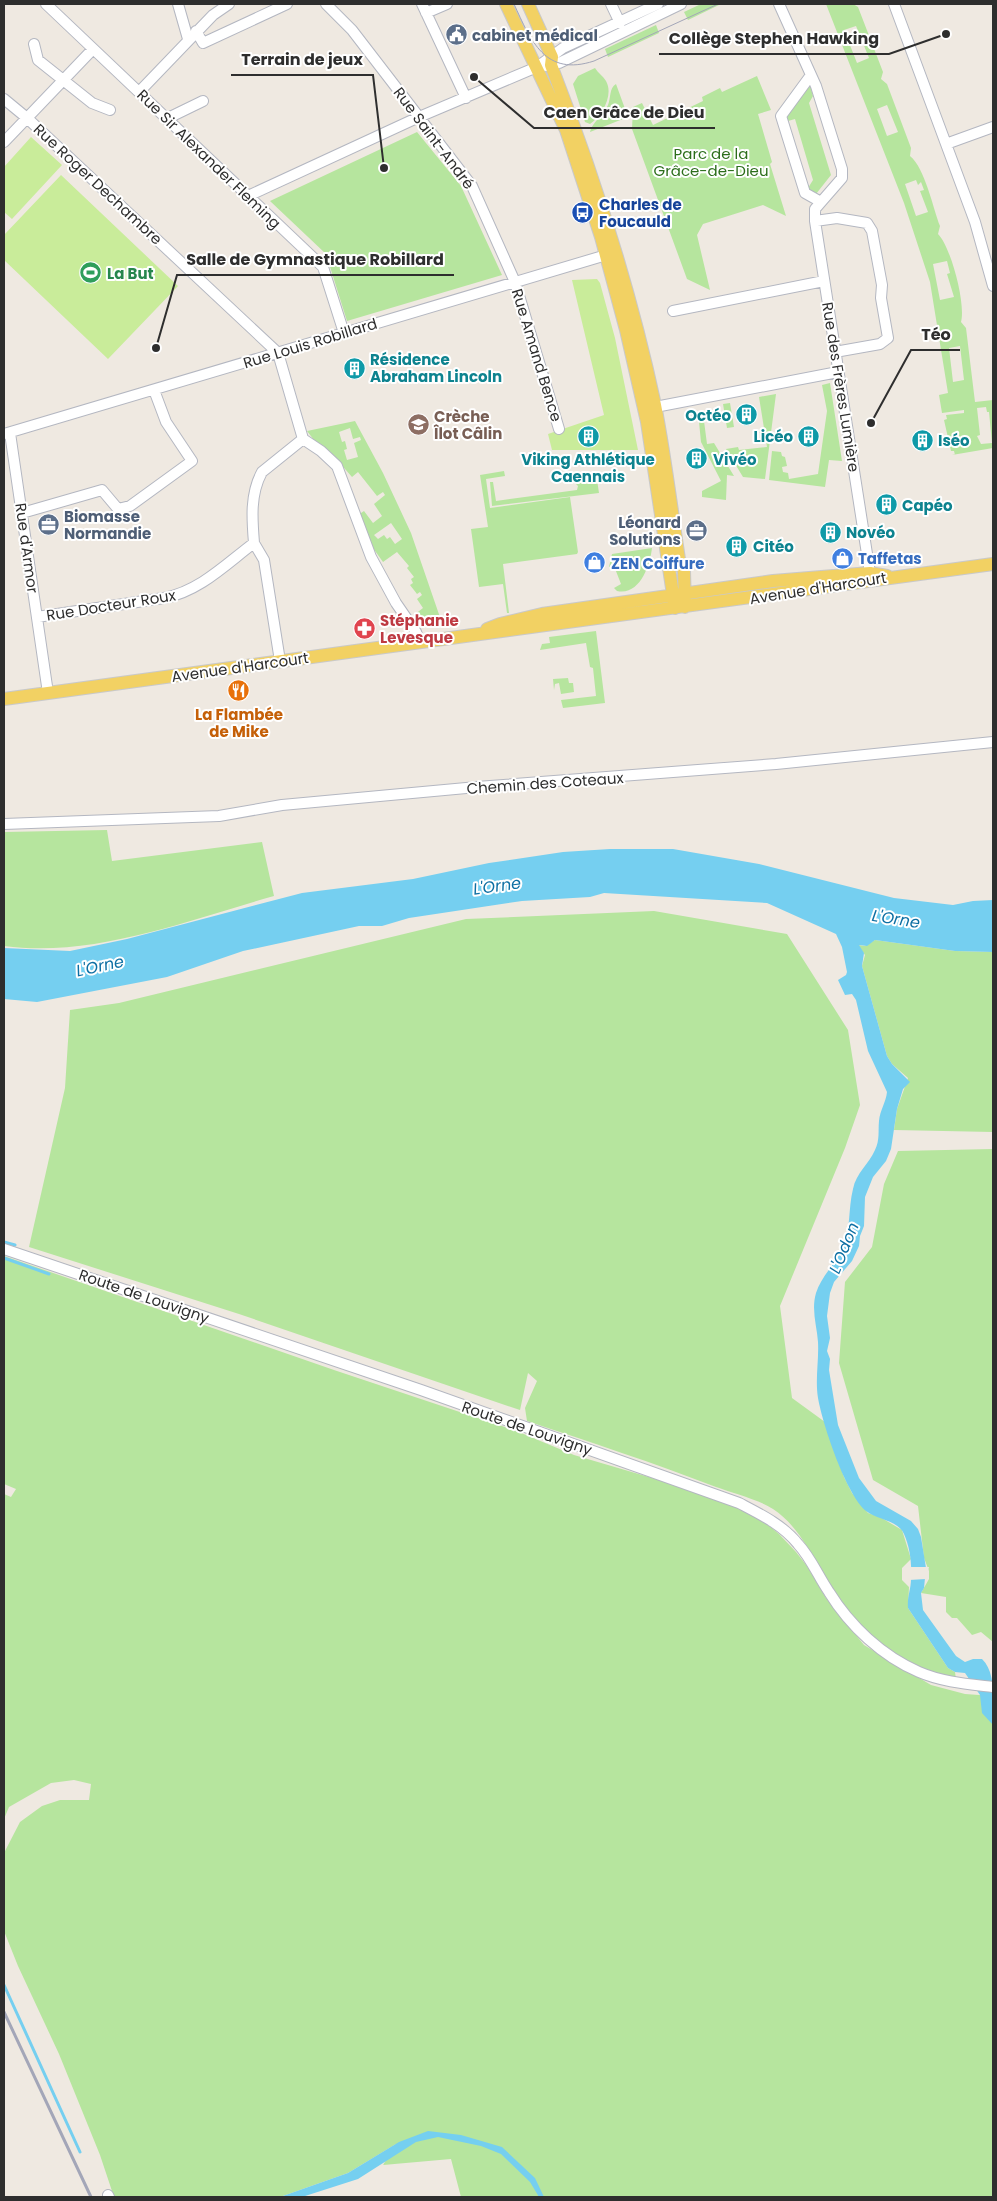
<svg xmlns="http://www.w3.org/2000/svg" width="997" height="2201" font-family="Poppins,sans-serif">
<style>
.green{fill:#b6e59e;fill-rule:evenodd}
.pitch{fill:#c9ec9a}
.water{fill:#75cff0}
.pier{fill:#efe9e1}
.lines{fill:none;stroke-linecap:round;stroke-linejoin:round}
.stream{stroke:#75cff0;stroke-width:3}
.minor-casing{stroke:#b4b7c1;stroke-width:12}
.major-casing{stroke:#c9c9c9;stroke-width:14}
.minor{stroke:#fff;stroke-width:10}
.major{stroke:#f2d163;stroke-width:12}
.tram{stroke:#a3a6b8;stroke-width:1}
.rail{stroke:#a3a6b8;stroke-width:3}
.labels{text-anchor:middle;dominant-baseline:central;stroke-width:4;stroke-linejoin:round;paint-order:stroke}
.service-label{font-size:15px;font-weight:bold;fill:#4e5e75;stroke:#fff;text-anchor:start}
.street-label{font-size:15px;fill:#2e2e2e;stroke:#fff}
.park-label{font-size:15px;fill:#2c6e1b;stroke:#fff}
.transit-label{font-size:15px;font-weight:bold;fill:#164399;stroke:#fff;text-anchor:start}
.leisure-label{font-size:15px;font-weight:bold;fill:#27864d;stroke:#fff;text-anchor:start}
.culture-label{font-size:15px;font-weight:bold;fill:#0d838f;stroke:#fff;text-anchor:start}
.education-label{font-size:15px;font-weight:bold;fill:#785e54;stroke:#fff;text-anchor:start}
.shop-label{font-size:15px;font-weight:bold;fill:#366cbe;stroke:#fff;text-anchor:start}
.health-label{font-size:15px;font-weight:bold;fill:#be3a42;stroke:#fff;text-anchor:start}
.food-label{font-size:15px;font-weight:bold;fill:#c56008;stroke:#fff}
.water-label{font-size:16px;font-style:italic;fill:#0d6fa3;stroke:#fff}
.leader{fill:none;stroke:#2e2e2e;stroke-width:2}
.callout-dot{fill:#2e2e2e;stroke:#fff;stroke-width:2}
.callout-label{font-size:16px;text-anchor:middle;font-weight:bold;fill:#2e2e2e;stroke:#fff;stroke-width:4;stroke-linejoin:round;paint-order:stroke}
</style>
<rect width="100%" height="100%" fill="#efe9e1"/>
<path class="green" d="M701,4h20l-33,16 -4,-8z
M826,4h27l5,3 25,65 -2,7 6,5 24,64 -1,8c15,12 23,52 30,70l-2,8c13,13 28,70 23,88l5,6 9,74 18,-2v48l-41,7h3l-1,-4h-3l-7,-31 3,-1 -1,-4 18,-2v-3l-22,3 -3,-18 9,-2 -18,-111 -26,-79zM856,26l13,32 -12,5 -13,-33zM887,105l11,27 -11,4 -10,-27zM916,180l2,5 3,-3 3,8 -4,1 8,21 -12,4 -11,-32zM947,261l3,12 -3,1 7,23 -14,3 -7,-36zM960,346l4,34 -11,2 -4,-34zM986,407l1,5h2l3,31 -11,1 -4,-8 3,-1 -3,-27z
M656,25l3,8 -51,24 -3,-8z
M595,68c3,5 8,8 11,13 8,14 -4,35 -16,43l-5,-2 -12,-38 5,-8z
M757,76l14,34 -13,4 14,48 -2,2 16,52 -23,-11 -60,19 -6,11 13,55 -23,-11 -55,-150 1,-22 9,-4 11,22 50,-24 -1,-4 18,-9 2,4z
M616,84l12,33 -38,15c2,-10 14,-17 18,-27 3,-7 1,-17 8,-21z
M810,85l3,11 -4,7 22,72 -15,19 -8,-6 5,-8 -18,-61 -7,2 -2,-5z
M417,132l44,54 41,89 -155,46 -21,-67 -56,-53z
M830,383l12,78 -13,-1 -4,27 -56,-7 3,-29 9,1 1,4 3,1 2,9 -5,1 1,5 5,1 1,6 29,-5 9,-63 -5,-26z
M776,394l-11,85 -22,-2 -17,-28 12,-2 1,3 28,-3 -8,-50z
M730,403l4,24 -7,1 -4,-24z
M355,421l28,52 28,60 32,93c-14,2 -21,0 -29,-11l9,-7 -6,-9 5,-4 -2,-3 -3,2 -7,-9 3,-2 -2,-4 3,-2 -7,-9 2,-2 -12,-14 -14,10 -10,-14 -15,-33 6,-4 9,12 9,-7 -8,-12 11,-9 -2,-3 -6,4 -19,-24 -6,5 -21,-24 -17,-13 -7,-9zM350,428l3,11 7,-2 1,3 -7,3 4,14 -11,3 -3,-10 3,-1 -2,-8 -3,1 -3,-10zM391,523l11,16 -7,5 -5,-7 -3,2 -3,-4 -6,4 -4,-4z
M704,421l3,23 7,-1 20,33 -7,-1 -1,25 -24,-3v-6l19,-10 -20,-39 -2,-20z
M504,471l1,5 -19,3 4,29 80,-11 8,55 -1,2 -74,10 6,49h-2l-4,-29 -24,3 -8,-58 17,-2 -8,-52z
M596,473l3,20 -107,13 -2,-24h3l3,19 81,-11 1,-4 -2,-2 -1,-9z
M652,548c-2,17 -12,48 -35,43l-3,-3 7,-4 -7,-18 -5,1 3,-13z
M596,631l9,72 -42,5 -2,-8 35,-4 -3,-28 -3,-1 -4,-24 -46,7 2,-6 8,-1 -1,-6z
M568,678l1,5h4l1,9 -13,2 -2,-11 -4,1 -1,6 -1,-11z
M107,830l5,31 150,-19 12,54c-86,24 -180,62 -270,50v-114z
M654,911l133,23 61,96 12,75 -15,43 -65,158 12,92 33,24 19,55 8,16 16,20 12,4 22,13 9,29 -9,9v12l7,7 -1,21 40,60 7,4 1,7c-61,-11 -103,-54 -133,-105 -14,-24 -26,-49 -50,-65 -11,-8 -43,-17 -57,-22 -62,-24 -126,-45 -189,-66l-2,-13 12,-27 -9,-8 -8,37 -9,-3 -272,-93 -210,-67 36,-159 5,-78 49,-7 347,-84z
M875,940l80,11 38,1v180l-99,-2 3,-21 11,-31 -16,-14 -5,-8 -25,-90 3,-11 -7,-10 7,1z
M993,1149v493l-12,-10 -9,3 -15,-17h-5l-6,-6v-15l-25,-4 8,-14v-8l-5,-13 -6,-52 -45,-26 -34,-117 6,-81 27,-35 12,-63 14,-33z
M4,1256l330,114 180,60 60,25 119,35 62,24 24,20 17,18 11,14 19,32 38,47 67,40 34,9 28,2v501h-532l-10,-38 -68,6 13,-21 -48,29 -68,24h-166l-14,-42 -41,-101 -41,-88 -14,-35v-78l16,-31 22,-16 18,-6h29l2,-16 -17,-4 -23,3 -42,24 -5,12v-325l7,3 5,-8 -12,-5z"/>
<path class="pitch" d="M31,137l31,28 -50,54 -8,-7v-45z
M61,175l117,111 -70,73 -104,-99v-25z
M597,279l3,4 15,55 23,112h-86l-4,-16 56,-19 -32,-135z"/>
<path class="water" d="M610,849h63l86,15 135,34 59,7 20,-4 20,-1v52l-38,-1 -80,-11 -8,6 -8,-1 5,8 -2,13 25,90 5,8 18,18 -7,7 -6,20 -6,40 -5,12 -13,16 -8,20 -1,29 -4,10 -1,10 -7,15 -18,21 -4,11 -3,23 3,22 -3,13 3,8 -1,11 9,55 21,53 17,23 35,20 7,8 3,8 5,31 -2,20 -3,5 2,17 33,46 9,6 8,-3h9c15,14 11,46 11,66l-11,-12 -2,-18 -15,-22 -10,-1 -7,-4 -40,-60c-1,-11 3,-19 3,-29 1,-15 -1,-32 -7,-45 -6,-14 -27,-14 -38,-23 -20,-17 -43,-85 -48,-113 -3,-19 1,-37 0,-56 -1,-16 -7,-32 -2,-49 5,-16 19,-29 27,-45 8,-19 5,-39 10,-59 3,-16 16,-25 22,-39 5,-10 3,-19 4,-29 1,-11 7,-19 8,-29l-19,-41 -12,-51 -4,-6 -7,1 -7,-15 8,-5 1,-3 -5,-25 -6,-13 -69,-31 -163,-10 -14,4 -68,4 -113,17 -27,8h-23l-116,25 -76,26 -130,25 -33,-3v-51l66,3 57,-12 175,-46 111,-14 76,-16 74,-11z
M428,2131l33,4 41,12 33,31 9,19h-5l-9,-15 -29,-28 -20,-8 -43,-9 -22,5 -58,37 -56,18h-22l68,-24 51,-31z"/>
<path class="pier" d="M908,1567h21l-3,12 -17,1z"/>
<g class="lines">
<path class="stream" d="M4,1242l11,3
M4,1258l45,16
M4,1985l76,167"/>
<defs>
<path id="minor" d="M46,4l277,263 21,66
M178,4l10,35
M326,4l26,26 120,156 43,96 44,147
M422,4l44,94
M611,4l9,19
M779,4l37,82 26,83v9l-27,31v12l55,352
M894,4l81,218 18,64
M426,13l21,-9
M196,31l7,12 84,-39
M34,44l4,16 54,43 18,7
M93,49l-66,69 251,235 25,86 18,12 16,15 34,91 25,46 20,29 4,10
M546,66l13,-3 122,-59
M811,75l-30,41 24,77 16,9
M139,92l74,-77 16,-11
M4,99l23,19 -23,24
M166,119l37,-18
M946,144l47,-17
M248,196l171,-79 118,-50 26,-19 95,-44
M815,221l22,-3 30,5 5,8 10,54 -1,13 7,40 -8,6 -45,8
M673,311l151,-30
M650,408l188,-36
M10,433l38,260
M4,434l609,-181
M22,513l80,-23 16,19 12,-3 62,-45 -26,-39 -12,-32
M254,543l10,17 16,101
M37,617l127,-19c36,-7 62,-34 90,-55 -2,-24 -4,-49 8,-71l41,-33
M4,824l215,-8 63,-11 195,-18 299,-23 217,-22
M4,1249l417,141 318,113c21,11 44,22 59,41 13,14 20,32 31,48 21,34 53,64 90,80 23,10 49,12 74,15
M108,2195l1,2"/>
<path id="major" d="M506,4l60,126 35,107 25,93 21,92 28,186
M528,4l24,53 -1,8c43,111 79,223 104,340 10,51 16,102 24,154l5,12 1,36
M487,629l13,-5 42,-10 231,-33 97,-8 17,3
M4,699l989,-135"/>
</defs>
<use href="#minor" class="minor-casing"/>
<use href="#major" class="major-casing"/>
<use href="#minor" class="minor"/>
<use href="#major" class="major"/>
<path class="tram" d="M514,4c17,37 31,73 80,57l124,-57"/>
<path class="rail" d="M4,2012l87,185"/>
</g>
<defs>
<symbol id="civic-disc" viewBox="-11 -11 22 22"><circle r="9.5" fill="#5c6f8a" stroke="#fff"/><path d="M-.6-6.5H3V-4.5H.6V-3L4-1V1h2V6H-6V1h2V-1L-.6-3ZM-1.2 2.5V6h2.4V2.5Z" fill="#fff"/></symbol>
<symbol id="bus-disc" viewBox="-11 -11 22 22"><circle r="9.5" fill="#1a4fb4" stroke="#fff"/><path d="M-5-6H5V4H4V6H2V4H-2V6H-4V4H-5ZM-3.5-4V0h7V-4ZM-3.5 1.2v1.5H-2V1.2ZM2 1.2v1.5H3.5V1.2Z" fill="#fff"/></symbol>
<symbol id="stadium-disc" viewBox="-11 -11 22 22"><circle r="9.5" fill="#2e9e5b" stroke="#fff"/><path d="M0-5a6.5 5 0 1 0 0 10a6.5 5 0 1 0 0-10ZM-3.5-1.8h7v3.6h-7Z" fill="#fff"/></symbol>
<symbol id="building-disc" viewBox="-11 -11 22 22"><circle r="9.5" fill="#0f9aa8" stroke="#fff"/><path d="M-4-6H4V6H1V3H-1V6H-4ZM-2.5-4.3h1.7v1.8h-1.7ZM.8-4.3h1.7v1.8H.8ZM-2.5-1h1.7V.8h-1.7ZM.8-1h1.7V.8H.8Z" fill="#fff"/></symbol>
<symbol id="school-disc" viewBox="-11 -11 22 22"><circle r="9.5" fill="#8d6e63" stroke="#fff"/><path d="M0-5L7-2L0 1L-7-2ZM-4 1L0 2.5L4 1V4Q0 6-4 4Z" fill="#fff"/></symbol>
<symbol id="office-disc" viewBox="-11 -11 22 22"><circle r="9.5" fill="#5c6f8a" stroke="#fff"/><path d="M-6-3h4V-5.5h4V-3h4V5H-6ZM-1-4.5V-3h2v-1.5ZM-6 0V1H6V0Z" fill="#fff"/></symbol>
<symbol id="shop-disc" viewBox="-11 -11 22 22"><circle r="9.5" fill="#3f7fe0" stroke="#fff"/><path d="M-5-2.5h2.3a2.7 3.5 0 0 1 5.4 0H5L5.5 6h-11ZM-1.5-2.5h3a1.5 2.3 0 0 0-3 0Z" fill="#fff"/></symbol>
<symbol id="pharmacy-disc" viewBox="-11 -11 22 22"><circle r="9.5" fill="#e0444e" stroke="#fff"/><path d="M-2-6h4v4h4v4h-4v4h-4v-4h-4v-4h4Z" fill="#fff"/></symbol>
<symbol id="restaurant-disc" viewBox="-11 -11 22 22"><circle r="9.5" fill="#e8710a" stroke="#fff"/><path d="M-5-6h1v4h1v-4h1v4h1v-4h1v5L-1.5 .5V6h-2V.5L-5-1ZM5-6V6H3V1.5H1.5Q1.5-4 5-6Z" fill="#fff"/></symbol>
</defs>
<g fill-rule="evenodd">
<use href="#civic-disc" x="444" y="22" width="25" height="25"/>
<use href="#bus-disc" x="570" y="200" width="25" height="25"/>
<use href="#stadium-disc" x="78" y="260" width="25" height="25"/>
<use href="#building-disc" x="342" y="356" width="25" height="25"/>
<use href="#building-disc" x="734" y="402" width="25" height="25"/>
<use href="#school-disc" x="406" y="412" width="25" height="25"/>
<use href="#building-disc" x="576" y="424" width="25" height="25"/>
<use href="#building-disc" x="796" y="424" width="25" height="25"/>
<use href="#building-disc" x="910" y="428" width="25" height="25"/>
<use href="#building-disc" x="684" y="446" width="25" height="25"/>
<use href="#building-disc" x="874" y="492" width="25" height="25"/>
<use href="#office-disc" x="36" y="512" width="25" height="25"/>
<use href="#office-disc" x="684" y="518" width="25" height="25"/>
<use href="#building-disc" x="818" y="520" width="25" height="25"/>
<use href="#building-disc" x="724" y="534" width="25" height="25"/>
<use href="#shop-disc" x="830" y="546" width="25" height="25"/>
<use href="#shop-disc" x="582" y="550" width="25" height="25"/>
<use href="#pharmacy-disc" x="352" y="616" width="25" height="25"/>
<use href="#restaurant-disc" x="226" y="678" width="25" height="25"/>
</g>
<g class="labels">
<g class="service-label">
<text x="472" y="35">cabinet médical</text>
<text x="64" y="516">Biomasse<tspan x="64" dy="17">Normandie</tspan></text>
<text x="681" y="522" text-anchor="end">Léonard<tspan x="681" dy="17">Solutions</tspan></text>
</g>
<g class="street-label">
<text transform="translate(434 138) rotate(53)">Rue Saint-André</text>
<text transform="translate(209 159) rotate(44)">Rue Sir Alexander Fleming</text>
<text transform="translate(98 184) rotate(43)">Rue Roger Dechambre</text>
<text transform="translate(310 343) rotate(-17)">Rue Louis Robillard</text>
<text transform="translate(537 355) rotate(73)">Rue Amand Bence</text>
<text transform="translate(841 387) rotate(81)">Rue des Frères Lumière</text>
<text transform="translate(27 548) rotate(82)">Rue d'Armor</text>
<text transform="translate(818 588) rotate(-9)">Avenue d'Harcourt</text>
<text transform="translate(111 605) rotate(-9)">Rue Docteur Roux</text>
<text transform="translate(240 667) rotate(-8)">Avenue d'Harcourt</text>
<text transform="translate(545 783) rotate(-4)">Chemin des Coteaux</text>
<text transform="translate(144 1296) rotate(19)">Route de Louvigny</text>
<text transform="translate(527 1428) rotate(19)">Route de Louvigny</text>
</g>
<g class="park-label">
<text x="711" y="153">Parc de la<tspan x="711" dy="17">Grâce-de-Dieu</tspan></text>
</g>
<g class="transit-label">
<text x="599" y="204">Charles de<tspan x="599" dy="17">Foucauld</tspan></text>
</g>
<g class="leisure-label">
<text x="107" y="273">La But</text>
</g>
<g class="culture-label">
<text x="370" y="359">Résidence<tspan x="370" dy="17">Abraham Lincoln</tspan></text>
<text x="731" y="415" text-anchor="end">Octéo</text>
<text x="793" y="436" text-anchor="end">Licéo</text>
<text x="938" y="440">Iséo</text>
<text x="588" y="459" text-anchor="middle">Viking Athlétique<tspan x="588" dy="17">Caennais</tspan></text>
<text x="713" y="459">Vivéo</text>
<text x="902" y="505">Capéo</text>
<text x="846" y="532">Novéo</text>
<text x="753" y="546">Citéo</text>
</g>
<g class="education-label">
<text x="434" y="416">Crèche<tspan x="434" dy="17">Îlot Câlin</tspan></text>
</g>
<g class="shop-label">
<text x="858" y="558">Taffetas</text>
<text x="611" y="563">ZEN Coiffure</text>
</g>
<g class="health-label">
<text x="380" y="620">Stéphanie<tspan x="380" dy="17">Levesque</tspan></text>
</g>
<g class="food-label">
<text x="239" y="714">La Flambée<tspan x="239" dy="17">de Mike</tspan></text>
</g>
<g class="water-label">
<text transform="translate(497 886) rotate(-8)">L'Orne</text>
<text transform="translate(896 919) rotate(9)">L'Orne</text>
<text transform="translate(100 966) rotate(-12)">L'Orne</text>
<text transform="translate(844 1248) rotate(-68)">L'Odon</text>
</g>
</g>
<path class="leader" d="M946 34L889 54H659M384 168L373 75H231M474 77L534 128H715M156 348L177 275H454M871 423L911 350H960"/>
<g class="callout-dot">
<circle cx="946" cy="34" r="5"/>
<circle cx="384" cy="168" r="5"/>
<circle cx="474" cy="77" r="5"/>
<circle cx="156" cy="348" r="5"/>
<circle cx="871" cy="423" r="5"/>
</g>
<g class="callout-label">
<text x="774" y="44">Collège Stephen Hawking</text>
<text x="302" y="65">Terrain de jeux</text>
<text x="624" y="118">Caen Grâce de Dieu</text>
<text x="315" y="265">Salle de Gymnastique Robillard</text>
<text x="936" y="340">Téo</text>
</g>
<rect width="997" height="2201" fill="none" stroke="#2e2e2e" stroke-width="10"/>
</svg>
